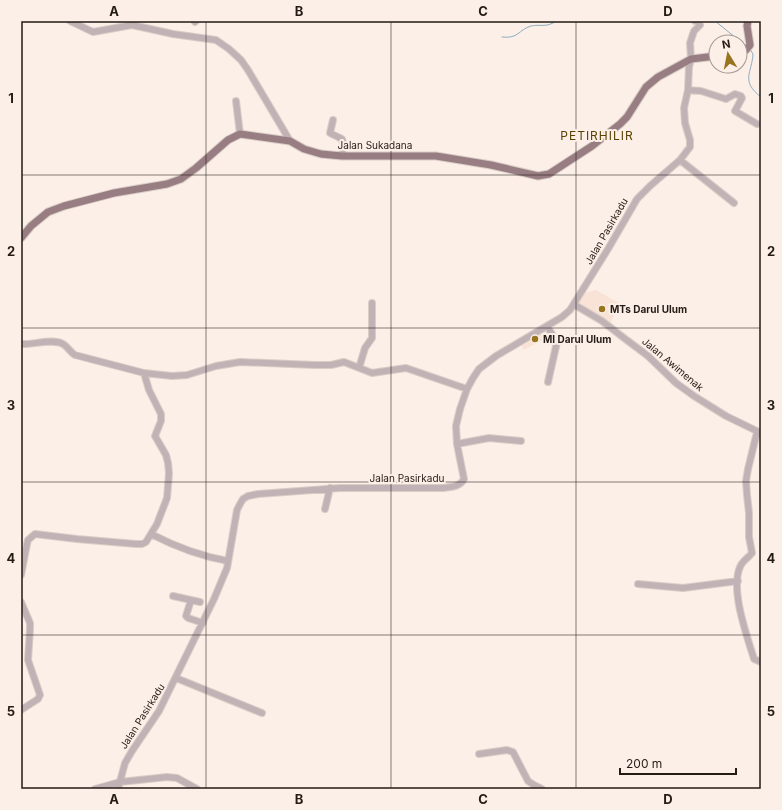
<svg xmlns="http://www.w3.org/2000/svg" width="782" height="810" font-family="Inter,sans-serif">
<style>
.education{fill:#f9e3d6}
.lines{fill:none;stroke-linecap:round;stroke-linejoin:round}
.stream{stroke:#8eadc1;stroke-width:1}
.minor-casing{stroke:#d9cdc6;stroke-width:8}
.major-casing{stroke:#d9cdc6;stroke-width:9}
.minor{stroke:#c1b2b6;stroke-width:6}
.major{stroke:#987d83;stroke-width:7}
.grid{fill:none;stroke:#251b15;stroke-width:1;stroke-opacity:0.55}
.poi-dot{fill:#99741e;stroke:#fbefe8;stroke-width:1.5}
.labels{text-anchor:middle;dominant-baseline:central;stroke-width:4;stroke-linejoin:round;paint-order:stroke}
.street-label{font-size:10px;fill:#251b15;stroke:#fbefe8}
.poi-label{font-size:10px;font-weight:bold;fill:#251b15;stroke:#fbefe8;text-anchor:start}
.quarter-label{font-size:12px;letter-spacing:1px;fill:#5a4101;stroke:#fbefe8}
.neatline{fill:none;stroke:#251b15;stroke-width:1.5}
.grid-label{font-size:13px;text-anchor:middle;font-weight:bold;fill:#251b15}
</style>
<rect width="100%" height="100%" fill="#fbefe8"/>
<path class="education" d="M596,290l25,14 -11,19 -33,-19 6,-11z
M546,328l5,7 -27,15 -4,-7z"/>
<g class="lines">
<path class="stream" d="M715,21l31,25
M502,37c17,2 16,-7 29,-11 10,-2 16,2 25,-5
M750,49l3,5c-1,19 -13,27 8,43"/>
<defs>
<path id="minor" d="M70,21l23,11 39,-7 41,9 43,6 13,9 12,11 7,10 42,71
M195,22l1,-1
M688,90l13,1 25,8 9,-5 6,2 1,2 -7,13 22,13
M236,101l4,33
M333,120l-3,13 12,6 1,3 -1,14
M680,160l54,43
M575,305l27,16 22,17 24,18 28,27 18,13 32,20 35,17
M547,326l10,16 -9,40
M21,344c12,1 32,-6 42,0 5,3 7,8 12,11l69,18 28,3 15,-1 29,-9 24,-4 75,3h16l13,-3 28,11 34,-5 61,21
M359,368l6,-20 7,-10v-35
M757,432l-9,37 -2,12 1,14 2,18v24l3,16c-4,5 -10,8 -12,14 -10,23 7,69 14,92l7,3
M457,444l32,-6 32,3
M325,509l5,-21
M151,534c25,13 49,22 77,27
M21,575l6,-31 1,-4 7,-6 42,5 59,5h6l4,-2 11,-18 10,-26 2,-25 -1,-10 -2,-8 -11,-19 6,-15v-7l-12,-24 -5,-17
M638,584l45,4 55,-7
M173,596l27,6
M191,600l-5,16 2,2 15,5
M21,602l9,21v6l-2,31 12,35 -2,4 -17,11
M176,678l86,35
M479,754l28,-4 6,2 15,29 6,4 8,4
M95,789l25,-7 47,-5 10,1 20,11
M118,789l7,-26 7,-12 27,-40 55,-112 13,-31 10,-58 3,-6 3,-5 5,-3 10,-2 82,-6h102c9,-1 18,-1 22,-9l-7,-35 -1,-18 4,-17 7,-20 6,-11 6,-9 17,-13 66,-39 8,-7 38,-61 29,-50 13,-13 30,-26 10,-13v-7l-5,-17 -1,-15 4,-18 1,-23 2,-8 -1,-16 4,-12 6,-6 -2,-3 -3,-1"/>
<path id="major" d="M740,51l6,-1 4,-5 -3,-19 1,-5
M21,238l10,-12 17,-14 16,-6 50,-13 53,-9 14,-5 15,-11 32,-28 12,-6 50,7 14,8 17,5 21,2h94l55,9 47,11 11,-2 43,-28 28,-22 7,-7 19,-30 12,-10 33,-18 25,-3"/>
</defs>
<use href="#minor" class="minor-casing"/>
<use href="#major" class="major-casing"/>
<use href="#minor" class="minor"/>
<use href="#major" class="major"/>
</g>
<path class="grid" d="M206,21v768M391,21v768M576,21v768M21,175h740M21,328h740M21,482h740M21,635h740"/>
<g class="poi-dot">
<circle cx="602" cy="309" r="4"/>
<circle cx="535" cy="339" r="4"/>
</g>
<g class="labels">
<g class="street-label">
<text x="375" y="145">Jalan Sukadana</text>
<text transform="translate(606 231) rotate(-60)">Jalan Pasirkadu</text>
<text transform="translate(673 364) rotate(40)">Jalan Awimenak</text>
<text x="407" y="478">Jalan Pasirkadu</text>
<text transform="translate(142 716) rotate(-58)">Jalan Pasirkadu</text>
</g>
<g class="poi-label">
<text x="610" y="309">MTs Darul Ulum</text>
<text x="543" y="339">MI Darul Ulum</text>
</g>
<g class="quarter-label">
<text x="597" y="135">PETIRHILIR</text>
</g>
</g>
<rect width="782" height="810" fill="none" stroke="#fbefe8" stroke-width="44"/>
<g transform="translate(728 54) rotate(350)"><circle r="19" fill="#fbefe8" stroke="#a59a94"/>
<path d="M0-3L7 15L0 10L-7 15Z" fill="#99741e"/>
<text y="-6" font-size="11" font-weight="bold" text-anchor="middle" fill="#251b15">N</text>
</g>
<path d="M620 768v6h116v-6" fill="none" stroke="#251b15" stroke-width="2"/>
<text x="626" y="768" font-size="12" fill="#251b15" stroke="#fbefe8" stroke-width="3" paint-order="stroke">200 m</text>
<rect x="22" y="22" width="738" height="766" class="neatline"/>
<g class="grid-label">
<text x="114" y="16">A</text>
<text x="299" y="16">B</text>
<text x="483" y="16">C</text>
<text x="668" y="16">D</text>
<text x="11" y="103">1</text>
<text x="771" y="103">1</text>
<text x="11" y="256">2</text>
<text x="771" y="256">2</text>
<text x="11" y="410">3</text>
<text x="771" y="410">3</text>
<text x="11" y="563">4</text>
<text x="771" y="563">4</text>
<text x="11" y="716">5</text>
<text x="771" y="716">5</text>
<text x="114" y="804">A</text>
<text x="299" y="804">B</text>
<text x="483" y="804">C</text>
<text x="668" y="804">D</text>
</g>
</svg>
